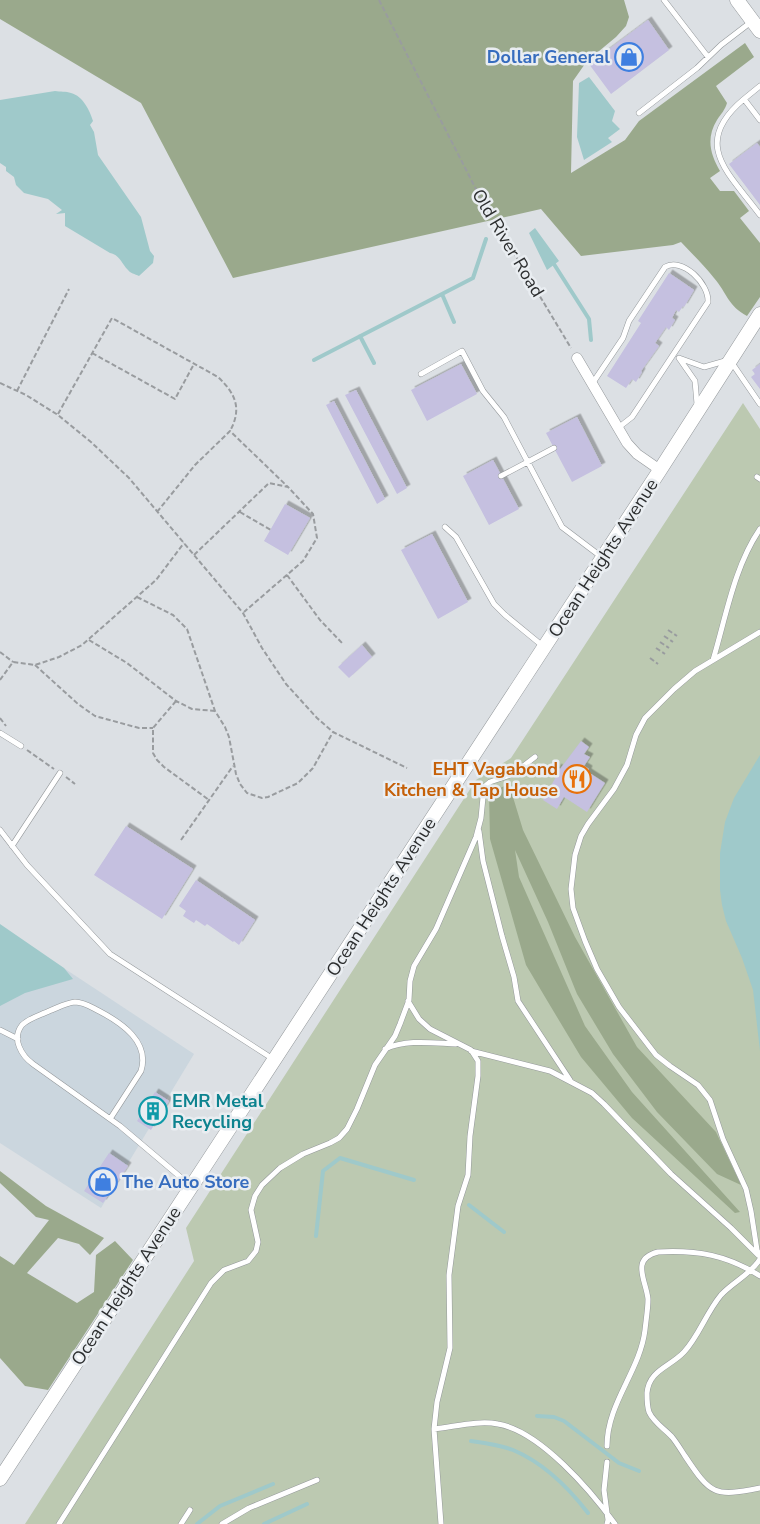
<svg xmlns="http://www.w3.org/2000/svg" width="760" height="1524" font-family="'Nunito Sans',sans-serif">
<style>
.built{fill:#cbd6de}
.green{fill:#bcc9b1}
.forest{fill:#9aa98c}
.water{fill:#9fc9ca}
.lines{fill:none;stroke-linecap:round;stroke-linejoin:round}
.stream{stroke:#9fc9ca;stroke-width:4}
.building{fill:#c5c0e0;filter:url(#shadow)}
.lane-casing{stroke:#94989b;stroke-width:6}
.street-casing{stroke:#94989b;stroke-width:11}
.secondary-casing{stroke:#94989b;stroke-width:15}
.path{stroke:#999c9f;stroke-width:2;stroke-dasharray:5 2.5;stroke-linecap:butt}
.lane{stroke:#fff;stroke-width:5}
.street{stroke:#fff;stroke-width:10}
.secondary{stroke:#fff;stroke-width:14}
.labels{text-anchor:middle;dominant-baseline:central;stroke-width:5;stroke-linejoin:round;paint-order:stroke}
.shop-label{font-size:18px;font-weight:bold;fill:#366cbe;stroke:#e9edf1;text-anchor:end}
.street-label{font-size:18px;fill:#2c2e2f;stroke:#e9edf1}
.food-label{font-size:18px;font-weight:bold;fill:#c56008;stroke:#e9edf1;text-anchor:end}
.culture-label{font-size:18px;font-weight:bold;fill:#0d838f;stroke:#e9edf1;text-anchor:start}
</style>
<defs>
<filter id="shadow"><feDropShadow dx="3.5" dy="-3.5" stdDeviation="0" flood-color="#0004"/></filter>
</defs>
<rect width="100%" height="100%" fill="#dce0e4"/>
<path class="built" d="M0,926l194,128 -93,154 -101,-65z"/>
<path class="green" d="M743,403l17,26v1095h-735l169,-263 -8,-33 290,-448 35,-22z"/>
<path class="forest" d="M0,0h624l5,17 -3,9 -10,11 -29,24 -14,20 -2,92 54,-33 14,-19 106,-78 9,14 -38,29 11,17c-2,7 -6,11 -10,17 -11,18 -7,34 3,51l-10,7 10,13h14l15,20 -9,7 20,25v54l-13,19c-19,-10 -20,-23 -33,-38 -10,-13 -22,-24 -33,-36l-8,3 -92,11 -40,-47 -308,69 -92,-175 -141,-84z
M509,784l14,46 52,107 62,110 79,85 25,53 -24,-11 -60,-62 -44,-58 -36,-60 -29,-72 -33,-72 4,27 66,149 47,66 108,120 -5,1 -103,-95 -51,-61 -33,-55 -22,-37 -36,-126 -1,-46z
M0,1171l46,35 58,32 -14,17 -11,-11 -21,-6 -31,35 50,30 17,-11 2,-37 19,-14 18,19 -85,130 -23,-4 -25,-28v-102l14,9 35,-45 -13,-3 -36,-34z"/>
<path class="water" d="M589,77l26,34 -3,10 8,8 -12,9 4,4 -28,18 -7,-23 2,-54z
M55,91c5,1 11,0 16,2 12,3 19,18 22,28l-3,4 4,7 4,23 43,62 9,34 4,5 -1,7 -14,13c-4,-2 -9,-3 -11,-6 -7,-7 -8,-15 -18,-17l-45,-27v-13l-9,1 6,-4 -14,-11 -24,-6 -8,-8 -2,-8 -8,-6v-4l-6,-4v-63z
M535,228l24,33 -12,9 -18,-37z
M760,755v296l-7,-61 -11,-32 -16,-37 -4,-16 -2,-15v-37l5,-31 9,-24z
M0,924l64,44 9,11 -48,14 -25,13z"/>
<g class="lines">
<path class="stream" d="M552,261l37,58 2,21
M442,294l12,28
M360,336l14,27
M314,360l159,-82 13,-39
M469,1205l35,27
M316,1236l7,-65 17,-13 74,22
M537,1416l17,1 10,4 55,42 20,8
M471,1441c14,2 29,4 42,9 31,13 55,37 75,63
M197,1524l23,-18 53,-22
M264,1524l43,-20"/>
</g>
<path class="building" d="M648,20l21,30 -58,44 -22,-30z
M757,143l3,4v58l-31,-41z
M669,273l25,17 -10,17 -1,-1 -4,6 -3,-2 -4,8 3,2 -6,10 -3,-3 -11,16 4,3 -18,25 1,1 -6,10 -4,-3 -6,9 -19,-12 34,-53 -3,-2z
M461,364l16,30 -50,27 -16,-31z
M760,364v25l-9,-12 4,-3 -3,-4z
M356,390l51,98 -10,6 -52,-99z
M334,401l51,98 -8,5 -51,-99z
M577,417l25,49 -30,16 -26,-49z
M493,460l26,49 -30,16 -26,-49z
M285,504l25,14 -22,37 -24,-14z
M432,534l36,68 -30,17 -37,-69z
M362,645l10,12 -23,21 -11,-11z
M581,741l8,6 -5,7 6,3 -6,9 5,3 -1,3 17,11 -18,29 -23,-15 -7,12 -14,-9 14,-25 -2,-2 3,-6 2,2z
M126,826l67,43 -31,50 -68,-44z
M196,880l59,40 -16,25 -5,-4 -1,1 -26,-18 -2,2 -9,-6 -2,3 -11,-7 3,-5 -7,-5z
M155,1092l14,9 -18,29 -14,-9z
M109,1153l19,13 -25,37 -19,-12z"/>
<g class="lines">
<defs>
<path id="lane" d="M664,0l44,57
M760,86l-16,13 16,21
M744,99c-54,45 -15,74 16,116
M639,113l58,-45 24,-23 30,-23
M732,363l28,41
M421,374l41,-23 21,40 21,26 58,110 41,31
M592,384l31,-46 6,-17 36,-54c17,-10 44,16 43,35l-76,115 -14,11
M697,404l-2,-23 -16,-23 25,9 21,-6
M501,476l53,-28
M757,477l3,2
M445,527l11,10 38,67 11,11 39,32
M760,632l-65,39 -21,18 -29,29 -9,17 -9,30 -13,24 -26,35 -7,12 -6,19 -4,34 2,19 12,33 12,28 22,38 37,48 14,11 28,19 12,15 13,39 23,50 5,22 6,39 3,6
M713,660c13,-43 21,-93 47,-131
M0,733l21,13
M0,830l27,35 83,89 163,105
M479,831l4,30 19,75 12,41 4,24 52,79
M12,846l48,-73
M408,1001l11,18 11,10 41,21 7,11v15l-8,60 -2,39 -10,31 -9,69 1,73 -13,54 -3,27
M0,1030l18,9
M385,1049c22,-10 47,-6 71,-5
M471,1051l79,20 42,22 12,11 67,70 60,54 27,27
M110,1119l31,-48c9,-29 -19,-48 -42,-60 -8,-4 -15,-9 -24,-9 -9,1 -18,6 -26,9 -8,4 -20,7 -27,14 -11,14 0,31 11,39l87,62 71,60
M760,1259c-9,15 -27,23 -39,36 -15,18 -22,41 -37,57 -14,15 -35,18 -37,41 0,6 0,13 2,19 5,11 16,17 23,25 5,6 9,13 13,19 26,39 29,41 75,32
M607,1446c0,-43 33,-75 38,-116 1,-10 3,-21 3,-31 -2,-19 -18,-40 10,-47 40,-2 69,3 102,24
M59,1524l152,-241 13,-13 24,-9 8,-10 2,-9 -7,-32 4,-14 7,-11 18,-17 23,-14 27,-11 9,-5 8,-9 10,-20 18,-44 20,-29 5,-12 9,-24 1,-19 4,-15 22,-37 40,-92 5,-19 3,-31 6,-5 23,-8 22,-17
M181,1524l9,-14
M222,1524l27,-16 68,-28
M441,1524l-7,-95c20,-2 44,-9 64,-5 42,7 93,67 117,100
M607,1524l1,-4 -4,-30 3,-28"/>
<path id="street" d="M577,358l50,85 10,11 23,16"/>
<path id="secondary" d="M737,0l23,31
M0,1479l660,-1009 100,-156"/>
</defs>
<use href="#lane" class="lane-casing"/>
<use href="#street" class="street-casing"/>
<use href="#secondary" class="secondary-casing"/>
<path class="path" d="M379,0l100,195 92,153
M92,353l83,46 19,-35
M0,383l26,12 32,20 33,27 38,36 114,135 19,35 24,36 31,34 16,14 74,36
M17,391l52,-102
M58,414l54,-96 106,59c18,17 24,32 12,54
M157,512l38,-47 35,-34 58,56
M240,512l31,18
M194,555l75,-72 19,4 25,27 4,24 -14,23 -59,51
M287,575l33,45 22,23
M137,597l36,18 14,14 28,82 10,16 4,10 7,37 4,10 7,9 15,5 6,-1 30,-14 15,-15 20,-36
M668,630l9,6
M664,636l9,6
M89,640l38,23 49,38 16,8 23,2
M660,642l9,6
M656,648l9,6
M0,652l13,10
M650,658l8,6
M35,665l43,39 17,12 44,12h14
M0,680l13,-18 22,3 24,-8 23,-12 74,-65 28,-37
M176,701l-23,27v25l4,7 7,7 45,33
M0,718l6,8
M27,750l27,19
M66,777l9,7
M181,840l52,-74"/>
<use href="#lane" class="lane"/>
<use href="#street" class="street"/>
<use href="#secondary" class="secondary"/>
</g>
<defs>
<symbol id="shop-ring" viewBox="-11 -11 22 22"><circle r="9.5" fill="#e9edf1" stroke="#3f7fe0" stroke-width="1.5"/><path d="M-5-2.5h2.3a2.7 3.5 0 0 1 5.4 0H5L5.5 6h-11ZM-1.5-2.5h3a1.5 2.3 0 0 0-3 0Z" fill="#3f7fe0"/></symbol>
<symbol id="restaurant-ring" viewBox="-11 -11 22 22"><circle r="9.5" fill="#e9edf1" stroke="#e8710a" stroke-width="1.5"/><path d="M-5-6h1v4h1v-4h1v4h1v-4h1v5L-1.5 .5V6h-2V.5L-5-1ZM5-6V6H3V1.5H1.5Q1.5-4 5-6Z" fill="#e8710a"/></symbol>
<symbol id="building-ring" viewBox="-11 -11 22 22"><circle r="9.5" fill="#e9edf1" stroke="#0f9aa8" stroke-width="1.5"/><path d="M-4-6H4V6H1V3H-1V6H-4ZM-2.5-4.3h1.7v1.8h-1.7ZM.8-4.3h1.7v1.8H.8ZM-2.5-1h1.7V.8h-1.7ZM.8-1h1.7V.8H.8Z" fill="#0f9aa8"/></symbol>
</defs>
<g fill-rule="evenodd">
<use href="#shop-ring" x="613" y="41" width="32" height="32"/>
<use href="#restaurant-ring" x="561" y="763" width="32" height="32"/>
<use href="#building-ring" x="137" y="1095" width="32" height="32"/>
<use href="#shop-ring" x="87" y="1166" width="32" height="32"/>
</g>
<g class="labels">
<g class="shop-label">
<text x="610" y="57">Dollar General</text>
<text x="122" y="1182" text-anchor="start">The Auto Store</text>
</g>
<g class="street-label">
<text transform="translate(508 243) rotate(59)">Old River Road</text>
<text transform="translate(603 558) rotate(-57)">Ocean Heights Avenue</text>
<text transform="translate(381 897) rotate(-57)">Ocean Heights Avenue</text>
<text transform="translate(126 1286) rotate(-57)">Ocean Heights Avenue</text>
</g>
<g class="food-label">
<text x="558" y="769">EHT Vagabond<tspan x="558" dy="21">Kitchen &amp; Tap House</tspan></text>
</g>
<g class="culture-label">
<text x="172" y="1101">EMR Metal<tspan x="172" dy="21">Recycling</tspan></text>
</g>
</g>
</svg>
